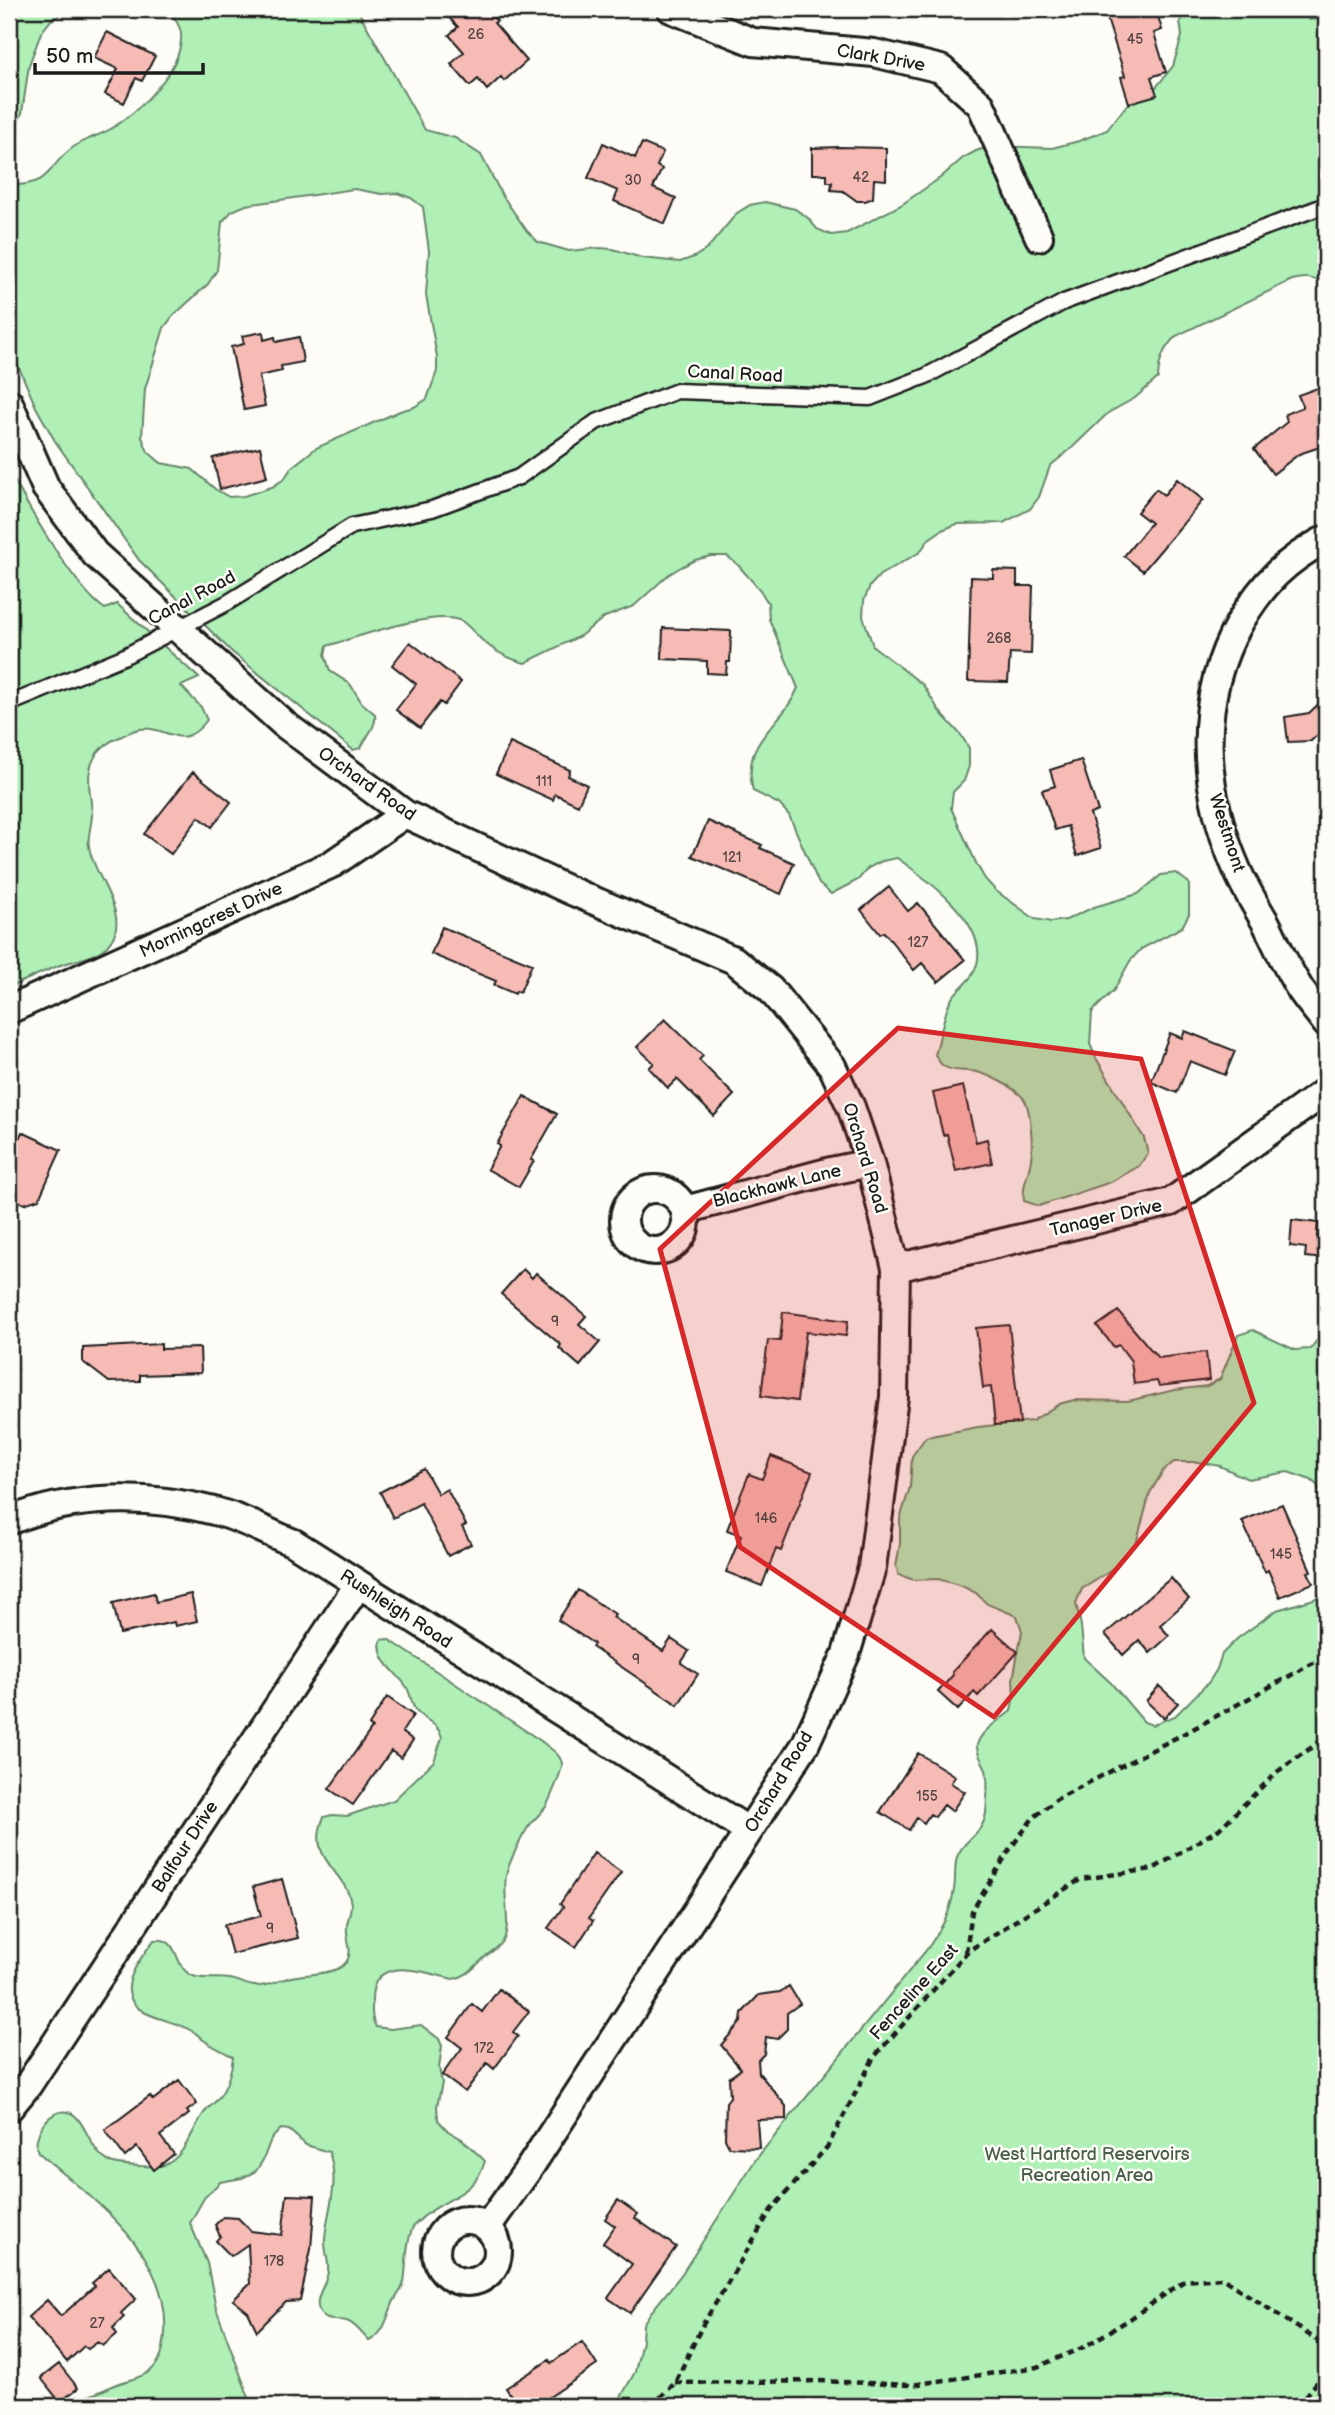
<svg xmlns="http://www.w3.org/2000/svg" width="1335" height="2415" font-family="'Balsamiq Sans',sans-serif">
<style>
.green{fill:#b0f0b7;stroke:#66866a;stroke-width:2;fill-rule:evenodd}
.building{fill:#f7bbb5;stroke:#1c1c1c;stroke-width:2}
.lines{fill:none;stroke-linecap:round;stroke-linejoin:round}
.lane-casing{stroke:#1c1c1c;stroke-width:19}
.street-casing{stroke:#1c1c1c;stroke-width:32}
.path{stroke:#1c1c1c;stroke-width:4.5;stroke-dasharray:7 5;stroke-linecap:butt}
.lane{stroke:#fdfcf7;stroke-width:14}
.street{stroke:#fdfcf7;stroke-width:26}
.marked{fill:#d62828;fill-opacity:0.2;stroke:#d62828;stroke-width:5;stroke-linejoin:round}
.labels{text-anchor:middle;dominant-baseline:central;stroke-width:5;stroke-linejoin:round;paint-order:stroke}
.number-label{font-size:14px;fill:#534442}
.street-label{font-size:18px;fill:#1c1c1c;stroke:#fdfcf7}
.park-label{font-size:18px;fill:#485c4a;stroke:#fdfcf7}
</style>
<rect width="100%" height="100%" fill="#fdfcf7"/>
<filter id="ink" filterUnits="userSpaceOnUse"><feTurbulence type="fractalNoise" baseFrequency=".0143" numOctaves="2"/><feDisplacementMap in="SourceGraphic" scale="14" xChannelSelector="R" yChannelSelector="G"/><feConvolveMatrix kernelMatrix="1 2 1 2 8 2 1 2 1" color-interpolation-filters="sRGB"/></filter>
<g filter="url(#ink)">
<path class="green" d="M9,9h62l-20,11 -10,13 -12,32 -7,48 -13,30z
M169,9h188l68,121 30,8 26,17 21,40 25,36 11,11 31,9 30,-3 14,1 29,9 38,4 14,-5 13,-8 30,-36 13,-8 15,-3 30,7 13,9 9,11 14,6 16,-2 54,-28 39,-27 23,-20 13,-7 15,-5 61,2 27,-7 28,-11 19,-24 27,-15 20,-25 9,-30 -2,-15 18,-12h97l15,11 16,-2v270c-10,-12 -21,-11 -34,-8l-116,56c-13,13 -17,24 -18,42l-23,20 -27,15 -35,34 -23,19 -11,31 -9,12 -27,14 -46,1 -15,6 -13,9 -9,13 -40,23 -10,11 -6,14 -1,16 10,30 50,39 17,27 21,23 8,13v18l-5,15 -11,11 -2,16 26,57 8,14 11,12 39,28 16,3 15,-2 28,-13 44,-13 23,-19 15,-2 13,10v31l-7,13 -41,22 -11,12 -16,29 -22,22 -2,32 6,14 48,80 4,15 -9,13 -28,16 -72,24 -15,-5c-2,-18 5,-26 7,-42 2,-13 0,-50 -7,-60 -8,-11 -39,-27 -53,-28 -9,-1 -17,1 -26,-4 -5,-2 -7,-8 -10,-12 5,-16 9,-45 17,-57 8,-12 21,-18 25,-34 11,-41 -50,-85 -80,-106l-15,3 -14,7 -10,12 -27,14 -12,-10 -30,-69 -10,-11 -26,-13c-13,-52 29,-64 45,-103l-29,-69 -1,-16 -8,-13 -22,-25 -11,-9h-16l-16,4 -14,7 -13,8 -34,31 -29,11 -25,19 -55,27c-15,-4 -30,-11 -42,-22 -7,-6 -13,-14 -20,-19 -23,-15 -109,16 -136,24l-2,9 5,16 20,13 12,19 13,11c2,13 -9,22 -14,34l-8,2 -121,-98 -93,-92 -84,-119 -19,-34 -27,-62v-160c46,1 36,-19 66,-39 12,-8 27,-11 39,-19 27,-18 70,-59 67,-94 -1,-8 -8,-17 -12,-24zM354,189l28,5 15,-1 14,5 12,9 6,44 -3,44 11,62v14l-10,28 -13,8 -14,4 -84,37 -24,19 -8,12 -12,8 -28,9 -15,1 -14,-8 -23,-20 -31,-6 -13,-11 -6,-15 3,-48 19,-61 9,-12 35,-32 9,-14 5,-48 10,-11 14,-6z
M9,469c16,34 66,120 96,140l12,-5 82,74 -18,8 20,21 6,13c-26,34 -39,5 -67,9 -7,1 -14,5 -20,8 -8,3 -16,8 -22,15 -15,21 -7,39 -6,62 0,11 -5,22 -3,32 3,30 46,71 18,100 -15,14 -37,14 -54,22 -15,6 -30,13 -44,20z
M1326,1329v175l-9,-19 -6,-5 -23,-8 -40,7 -28,-13 -22,-4h-24l-11,9 -13,22 -14,51 -27,28 -27,17 -6,14 5,23 3,32 27,25 33,39 8,3 23,-9 34,-34 8,-13 5,-15 16,-16 39,-28 37,-11 12,-7v814h-710l19,-34 7,-31 1,-17 8,-12 30,-37 75,-116 172,-211c15,-23 21,-31 26,-58 2,-11 0,-23 3,-33 6,-18 26,-22 29,-44 1,-14 3,-29 0,-43 -2,-8 -10,-16 -9,-25 4,-15 23,-25 34,-34l3,-16 -1,-15 9,-49 -5,-15 -30,-12 -11,-11 -14,-7 -24,-7 -24,1 -15,-5 -3,-8 4,-23v-25l10,-32 2,-31 14,-19 52,-10 54,-6 27,-17 15,-4 54,1 47,-11 32,-4 13,-7 18,-44 15,-5 42,20 15,-1z
M388,1639l153,102c7,6 20,13 21,23 1,5 -14,40 -17,44 -6,7 -13,13 -18,21 -7,11 -14,26 -19,39 -8,21 5,56 -5,73 -5,8 -14,11 -20,18 -10,9 -15,17 -30,20 -28,-6 -81,-27 -81,21 0,10 -1,19 4,27l15,2 30,-4 18,14 3,7 -3,22 3,15 -5,23 1,14 10,11 14,8 23,22c-10,34 -37,35 -62,56 -4,4 -9,7 -11,12 -7,18 -5,35 -8,53 -1,7 -7,13 -10,19 -7,14 -8,32 -25,40 -6,-6 -12,-15 -20,-19 -10,-5 -22,3 -29,-10 -8,-13 7,-27 8,-41 1,-11 -4,-22 -3,-33 3,-32 15,-53 4,-86l-23,-7 -17,-15 -8,-1 -10,10 -8,21 -7,11 -14,7 -22,4 -16,16 -14,25 17,40 9,45 36,98h-202c12,-3 24,-5 36,-9 12,-4 23,-10 34,-14 11,-4 21,-5 30,-12 12,-9 14,-25 15,-38 5,-82 -72,-133 -127,-181 -7,-15 11,-45 30,-40 17,4 21,39 40,49 10,5 21,4 32,5 6,0 14,1 21,0 22,-4 32,-38 43,-53 5,-6 11,-10 15,-16 8,-10 13,-28 14,-40 -9,-6 -20,-10 -28,-16 -5,-3 -8,-8 -13,-10 -14,-8 -31,-11 -46,-18 -35,-18 -8,-52 8,-73 27,-4 18,28 39,36 10,4 26,1 37,3 9,1 17,7 25,7 14,1 24,-6 36,-9 19,-5 64,1 58,-31 -1,-7 -3,-14 -2,-21 1,-6 4,-14 4,-21 -4,-33 -46,-44 -27,-87l8,-2 15,1 47,-16 40,-39 8,-23c-4,-16 -16,-16 -26,-27 -5,-6 -5,-18 -10,-25 -10,-15 -30,-26 -25,-46z"/>
<path class="building" d="M441,9h45l11,12 -3,2 33,38 -23,20 -3,-4 -14,13 -9,-11 -8,7 -19,-22 13,-12 -15,-17 9,-8z
M1104,9h52l6,21 -8,3 12,39 -15,5 6,18 -28,8 -8,-26 4,-1z
M107,32l48,24 -13,25 -6,-3 -12,25 -19,-9 13,-25 -24,-11z
M603,143l32,15 7,-15 21,9 -6,14 5,3 -9,19 23,10 -11,26 -51,-23 4,-10 -30,-13z
M840,147l46,1v32l-12,-1 -1,19 -8,3h-8l-14,-10 -12,-1 1,-8h-5v-8h-15v-26z
M263,332l1,8 11,-3 1,5 23,-5 4,25 -22,4 1,5 -23,5 6,30 -21,4 -13,-63 13,-3 -2,-8z
M1326,385v60l-27,9 -26,20 -19,-25 33,-27 -2,-8 18,-7 -5,-12z
M260,447l7,30 -47,12 -7,-31z
M1177,479l26,21 -60,71 -19,-15 27,-33 -14,-11 19,-23 8,6z
M993,570l24,1v15h16l-2,68 -21,-1 -2,29 -40,-1 3,-104 22,1z
M663,628l68,3 -1,31h-3l-1,12 -19,-1v-12l-45,-2z
M410,642l51,40 -17,23 -4,-3 -20,26 -24,-18 20,-26 -24,-19z
M1326,697v30l-15,14 -23,1 -3,-25 24,-4z
M510,743l60,27 -2,6 19,9 -9,20 -23,-11 -2,6 -57,-26z
M1081,760l17,51 -8,3 11,34 -24,8 -9,-30 -13,4 -13,-40 13,-4 -5,-16z
M193,772l38,30 -19,25 -13,-10 -28,37 -27,-20z
M708,821l54,24 -2,3 34,15 -13,31 -89,-38z
M889,887l19,24 10,-8 47,57 -27,22 -16,-19 -8,7 -30,-38 -4,2 -19,-24z
M442,927l90,37 -12,28 -4,-1 -1,3 -21,-9 2,-4 -65,-27z
M665,1019l38,37 -4,4 35,35 -20,21 -37,-37 -9,9 -19,-20 5,-5 -17,-16z
M1185,1031l50,20 -10,24 -35,-14 -13,32 -26,-11 19,-49 12,5z
M963,1086l13,56 11,-3 5,24 -36,8 -9,-37 -4,1 -10,-42z
M524,1096l33,18 -26,46 3,1 -15,26 -32,-18 13,-23 -3,-2z
M22,1132l39,18 -22,49 -15,5 -15,-8v-34z
M1292,1220l26,3 -1,14h9v22l-21,-2 1,-9 -16,-2z
M523,1269l9,9 4,-5 50,43 -7,8 21,18 -20,24 -21,-18 2,-3 -60,-51z
M1118,1311l40,47 48,-6 3,28 -50,6 -2,-5 -23,3 -3,-23 -12,-16 -5,2 -17,-21z
M783,1312l65,9 -2,15 -40,-4 -9,69 -36,-5 7,-56 12,1z
M1009,1325l11,98 -25,2 -4,-38 -8,1 -7,-60z
M161,1344v5l39,-1 1,25 -61,2v6l-31,1 -26,-20v-14z
M771,1456l41,16 -31,79 -5,-2 -14,37 -36,-14 15,-37 -14,-5 22,-56 13,5z
M424,1469l14,25 9,-5 19,36 -4,2 9,17 -23,12 -27,-53 -28,15 -13,-26z
M1282,1504l29,67 -3,1 5,11 -33,14 -12,-27 -3,2 -23,-51z
M1171,1578l18,21 -29,26 9,11 -19,17 -11,-13 -16,15 -18,-21z
M578,1590l37,24 -2,3 50,34 8,-12 18,12 -8,12 17,11 -20,31 -86,-58 2,-3 -36,-24z
M154,1593l2,9 35,-8 6,27 -22,5 -1,-4 -54,12 -7,-31z
M992,1629l26,23 -40,44 -4,-4 -16,18 -20,-18 15,-17 -1,-3z
M1159,1686l19,17 -14,15 -18,-17z
M387,1697l26,18 -11,17 11,8 -12,18 -10,-7 -38,54 -24,-16 43,-61 -3,-3z
M918,1753l37,23 -4,7 14,9 -13,19 -8,-6 -9,12 -5,-3 -6,9 -7,-5 -8,12 -29,-18z
M594,1853l27,19 -32,46 4,3 -17,26 -28,-19 15,-21 -3,-3z
M282,1879l16,59 -66,16 -8,-29 37,-9 -8,-29z
M789,1986l11,18 -13,9v16l-10,10 -11,-2 -2,17 -6,6 1,13 27,33v13l-29,1 2,28 -30,-1 -4,-8 1,-37 4,-5 -1,-19 12,-9 -20,-24 20,-23 1,-9 17,-18 21,-3z
M499,1989l30,22 -16,21 5,4 -24,33 -7,-6 -22,29 -23,-17 20,-27 -14,-11 24,-33 10,8z
M179,2080l18,24 -10,7 2,3 -29,22 14,18 -20,16 -17,-23 -12,10 -20,-27 45,-34 3,4z
M287,2195l28,1 -4,53 -11,52 -14,1 -29,29 -9,-19 -15,-12 17,-16 -2,-40 -17,12 -15,-15 4,-5 -5,-11 8,-8 15,1 13,13 31,4z
M618,2200l20,14 -3,4 41,29 -46,66 -22,-15 24,-34 -29,-21 12,-17 -10,-7z
M109,2268l27,31 -15,14 3,4 -11,11 4,6 -14,12 -5,-4 -10,7 -4,-3 -17,16 -39,-45 19,-17 14,16 34,-30 -3,-3z
M582,2342l15,23 -61,41h-18l-12,-18 43,-28 2,3z
M59,2364l19,24 -18,14 -19,-24z"/>
<g class="lines">
<defs>
<path id="lane" d="M9,704l114,-47 104,-54 125,-77 80,-17 87,-32 77,-55 81,-31 193,7 56,-22 138,-74 262,-97"/>
<path id="street" d="M671,9l82,33 121,11 67,16 40,36 58,132
M9,403l37,85 49,66 189,170 121,90 164,76 165,70 37,30 61,76 19,41 19,56 26,105 -2,129 -22,171 -26,86 -41,91 -275,422 -43,60
M1326,539c-40,21 -63,44 -86,83 -45,79 -38,169 -2,250 8,18 18,34 28,51 11,22 21,46 34,66 8,12 18,23 26,34
M9,1010l323,-146 73,-50
M624 1220a31 31 0 1 1 62 0a31 31 0 1 1-62 0Z
M685,1210l146,-39 39,-8
M896,1268l275,-66 155,-111
M9,1521c64,-27 139,-27 205,-10 27,6 54,22 80,32l455,288
M9,2108l19,-23 330,-500
M436 2251a31 31 0 1 1 62 0a31 31 0 1 1-62 0Z"/>
</defs>
<use href="#lane" class="lane-casing"/>
<use href="#street" class="street-casing"/>
<path class="path" d="M966,1952l6,-41 38,-62 23,-31 24,-19 134,-69 135,-74
M675,2383l145,-2 91,4 126,-18 47,-20 46,-28 54,-38 38,-3 104,68
M651,2406l24,-23 27,-57 69,-116 57,-64 46,-89 94,-106 113,-72 72,-10 66,-40 58,-57 49,-35
M1298,2406l28,-35"/>
<use href="#lane" class="lane"/>
<use href="#street" class="street"/>
</g>
</g>
<path class="marked" d="M898,1028l243,31 113,344 -260,314 -254,-170 -80,-298z"/>
<g class="labels">
<g class="number-label">
<text x="476" y="34">26</text>
<text x="1135" y="39">45</text>
<text x="861" y="177">42</text>
<text x="633" y="180">30</text>
<text x="999" y="638">268</text>
<text x="544" y="781">111</text>
<text x="732" y="857">121</text>
<text x="918" y="942">127</text>
<text x="555" y="1321">9</text>
<text x="766" y="1518">146</text>
<text x="1281" y="1554">145</text>
<text x="636" y="1659">9</text>
<text x="927" y="1796">155</text>
<text x="270" y="1928">9</text>
<text x="484" y="2048">172</text>
<text x="274" y="2261">178</text>
<text x="97" y="2323">27</text>
</g>
<g class="street-label">
<text transform="translate(881 58) rotate(10)">Clark Drive</text>
<text transform="translate(735 374) rotate(3)">Canal Road</text>
<text transform="translate(192 598) rotate(-28)">Canal Road</text>
<text transform="translate(367 784) rotate(35)">Orchard Road</text>
<text transform="translate(1227 833) rotate(72)">Westmont</text>
<text transform="translate(211 920) rotate(-25)">Morningcrest Drive</text>
<text transform="translate(865 1158) rotate(73)">Orchard Road</text>
<text transform="translate(777 1186) rotate(-14)">Blackhawk Lane</text>
<text transform="translate(1106 1218) rotate(-13)">Tanager Drive</text>
<text transform="translate(396 1609) rotate(33)">Rushleigh Road</text>
<text transform="translate(779 1782) rotate(-59)">Orchard Road</text>
<text transform="translate(185 1847) rotate(-57)">Balfour Drive</text>
<text transform="translate(914 1992) rotate(-48)">Fenceline East</text>
</g>
<g class="park-label">
<text x="1087" y="2154">West Hartford Reservoirs<tspan x="1087" dy="21">Recreation Area</tspan></text>
</g>
</g>
<rect width="1335" height="2415" fill="none" stroke="#fdfcf7" stroke-width="35"/>
<rect x="18" y="18" width="1300" height="2380" fill="none" stroke="#1c1c1c" stroke-width="2.5" filter="url(#ink)"/>
<path d="M35 63v10h168v-10" fill="none" stroke="#1c1c1c" stroke-width="3.5"/>
<text x="46" y="63" font-size="21" fill="#1c1c1c" stroke="#fdfcf7" stroke-width="5" paint-order="stroke">50 m</text>
</svg>
